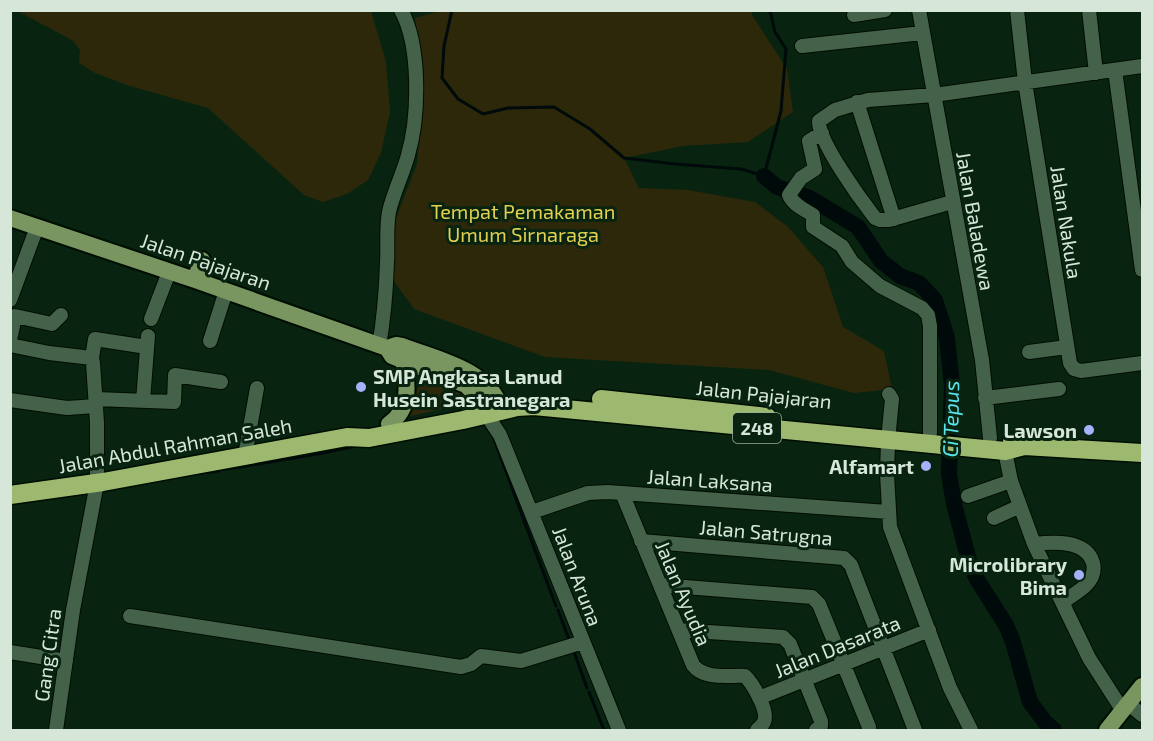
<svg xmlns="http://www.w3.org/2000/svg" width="1153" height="741" font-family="'Exo 2',sans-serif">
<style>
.green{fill:#2d280a}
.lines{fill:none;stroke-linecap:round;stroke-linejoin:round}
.stream{stroke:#000a0b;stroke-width:3}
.river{stroke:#000a0b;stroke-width:16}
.minor-casing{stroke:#000d01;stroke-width:16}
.major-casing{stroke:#000d01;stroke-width:20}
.highway-casing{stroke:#000d01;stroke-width:21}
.minor{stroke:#44614a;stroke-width:14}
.major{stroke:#799660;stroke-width:16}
.highway{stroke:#9db96f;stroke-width:18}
.poi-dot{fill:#a4b2fc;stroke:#082411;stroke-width:2}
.labels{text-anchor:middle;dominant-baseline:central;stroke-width:6;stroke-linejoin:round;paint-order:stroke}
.shield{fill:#082411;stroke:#98ac9d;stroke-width:1.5}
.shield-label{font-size:18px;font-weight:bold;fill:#d6e6d9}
.park-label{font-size:20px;fill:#e2d04e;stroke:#082411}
.street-label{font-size:20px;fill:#d6e6d9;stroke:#082411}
.poi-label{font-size:20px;font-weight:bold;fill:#d6e6d9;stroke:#082411;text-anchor:end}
.water-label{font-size:21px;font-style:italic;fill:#59e3eb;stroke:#082411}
</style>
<rect width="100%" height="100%" fill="#082411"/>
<path class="green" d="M22,10l349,1 15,51 4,50 -9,41 -13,27 -21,14 -24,8 -19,-7 -96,-87 -78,-22 -35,-13 -16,-10 1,-13 -8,-10 -51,-27z
M444,10l308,1v4l35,54 6,43 -45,30 -65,4 -59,12 15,30 49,2 67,12 33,25 35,40 20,60 41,24 8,38 -38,4 -85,-23 -224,-13 -131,-48 -23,-32v-46l26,-67 5,-62 -7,-84z
M416,369l49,19 5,11 -13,7 -47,10c5,-16 10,-31 6,-47z"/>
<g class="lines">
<path class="stream" d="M452,10l-8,36 -2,32 16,21 25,15 25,-6 46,-1 36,22 34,29 51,6 66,5 23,7 17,-65 5,-62 -11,-17 -5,-22
M479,424l6,1 8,11 29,79
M318,454l43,-9
M246,466l71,-12
M219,470l27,-4
M194,474l24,-3
M523,518l33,88
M558,610l12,32
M573,649l14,39
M589,692l15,38"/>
<path class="river" d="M764,176l13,11 33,11 48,29 23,34 19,15 19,7 16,17 12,38 5,47 -3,89 5,30 16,60 8,17 28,44 7,17 17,60 15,20 9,8"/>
<defs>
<path id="minor" d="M919,10l63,350 8,78
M1017,10l8,72 45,281 4,6 7,2 61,-8
M1089,10l7,63
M854,15l31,-5
M802,46l120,-13
M1115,70l27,200
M857,102l37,117
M822,133l-13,8 6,28 -14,9 -12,17c4,10 15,14 24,20v12l29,19 10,16 28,24 42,22 6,7 2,11v107
M952,202l-63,18h-9l-5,-2c-14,-18 -57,-77 -56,-97l16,-11 33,-10 66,-5 208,-29
M10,300l27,-73
M151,319l18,-47
M10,340l5,-24 37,8 9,-9
M210,341l16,-50
M10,345l39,8 43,5 1,5 4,60v60l-24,127 -17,120
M379,346c5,-28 7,-55 8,-83 1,-17 -1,-35 2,-51 4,-19 14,-38 19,-57 11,-38 13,-109 -7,-145
M1029,352l38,-5
M92,358l3,-19 52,8
M889,394l3,5 -3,31
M985,398l74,-9
M96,399l78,3 1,-27 46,7
M10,400l57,8 29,-2
M143,401l5,-65
M486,414l14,21 119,295
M888,441l-1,33 3,53 60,161 21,42
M1005,451l6,30 23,63 55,114 34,53
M245,456l12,-68
M622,493l71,172c11,15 36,10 52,11 8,8 24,35 19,46 -2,4 -5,6 -7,8
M968,496l43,-15
M532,512l56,-19 20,-1 280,20
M994,518l26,-12
M641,541l203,17 7,7 64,165
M1034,544c18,-2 52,-5 59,19 2,8 -1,16 -7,22 -6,6 -15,11 -23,17
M660,585l152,12 7,7 50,123v3
M130,616l331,51 10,-3 10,-8 40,5 62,-19
M679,630l104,7 7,7 31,77v5l-5,4
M10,652l56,9
M759,698l170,-68
M1129,704l13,11"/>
<path id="major" d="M10,218l185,62 192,68 5,8 74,29 9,9 11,20
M195,280l7,-20
M387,348l9,-3 6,1c34,13 89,24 99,64
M389,424c22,-15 19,-40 14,-64
M1107,730l35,-44"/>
<path id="highway" d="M601,399l166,18
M1012,442l12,4 118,7
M10,495l93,-13 244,-45 22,1 94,-18 54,-13 17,-1 471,45 19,-5"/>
</defs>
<use href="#minor" class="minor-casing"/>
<use href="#major" class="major-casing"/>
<use href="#highway" class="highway-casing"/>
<use href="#minor" class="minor"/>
<use href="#major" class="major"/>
<use href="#highway" class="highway"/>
</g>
<g class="poi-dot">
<circle cx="361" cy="387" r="6"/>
<circle cx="1089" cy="430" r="6"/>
<circle cx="926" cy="466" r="6"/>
<circle cx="1079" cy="575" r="6"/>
</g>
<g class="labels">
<rect class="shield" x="733" y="413" width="48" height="30" rx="4.5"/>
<g class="shield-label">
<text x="757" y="428">248</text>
</g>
<g class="park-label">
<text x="523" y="211">Tempat Pemakaman<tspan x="523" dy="23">Umum Sirnaraga</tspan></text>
</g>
<g class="street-label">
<text transform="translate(976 221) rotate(80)">Jalan Baladewa</text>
<text transform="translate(1067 222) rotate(81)">Jalan Nakula</text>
<text transform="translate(206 261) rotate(19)">Jalan Pajajaran</text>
<text transform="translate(764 394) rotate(6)">Jalan Pajajaran</text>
<text transform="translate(175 445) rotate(-10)">Jalan Abdul Rahman Saleh</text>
<text transform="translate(710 480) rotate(4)">Jalan Laksana</text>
<text transform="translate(766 532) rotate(5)">Jalan Satrugna</text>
<text transform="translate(578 576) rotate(69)">Jalan Aruna</text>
<text transform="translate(684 593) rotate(67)">Jalan Ayudia</text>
<text transform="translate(837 646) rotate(-22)">Jalan Dasarata</text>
<text transform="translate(47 655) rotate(-82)">Gang Citra</text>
</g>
<g class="poi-label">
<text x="373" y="376" text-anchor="start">SMP Angkasa Lanud<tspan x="373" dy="23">Husein Sastranegara</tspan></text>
<text x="1077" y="430">Lawson</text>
<text x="914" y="466">Alfamart</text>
<text x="1067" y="564">Microlibrary<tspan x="1067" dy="23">Bima</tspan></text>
</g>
<g class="water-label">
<text transform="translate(950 419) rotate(-89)">Ci Tepus</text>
</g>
</g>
<rect width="1153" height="741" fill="none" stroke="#d6e6d9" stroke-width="24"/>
</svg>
